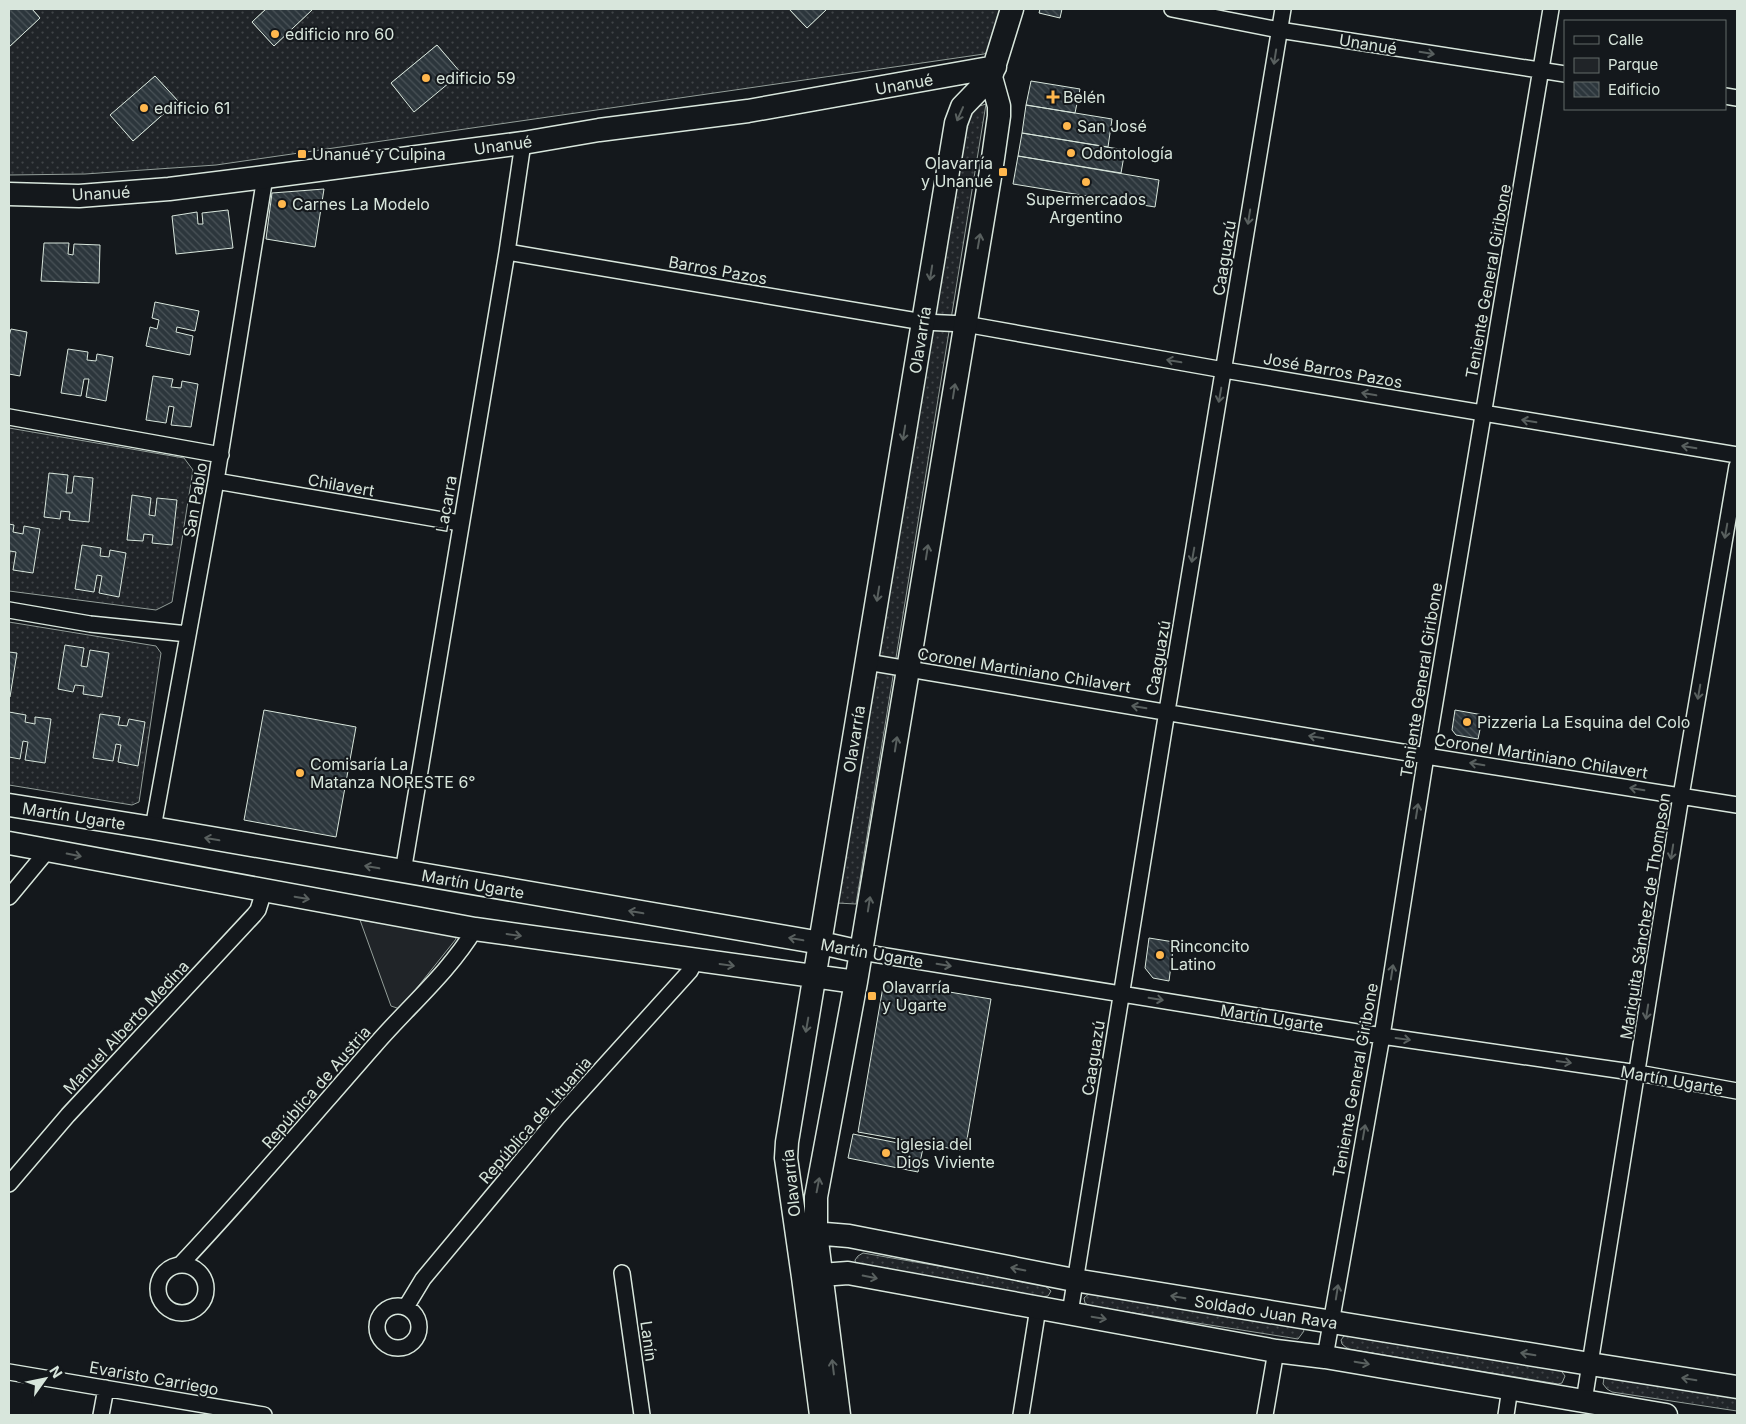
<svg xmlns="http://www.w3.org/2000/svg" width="1746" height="1424" font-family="Inter,sans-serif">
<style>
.grass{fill:url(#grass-dots);stroke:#939e99;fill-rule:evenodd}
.green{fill:#202428;stroke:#939e99}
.building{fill:url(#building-back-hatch);stroke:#d8e6dc}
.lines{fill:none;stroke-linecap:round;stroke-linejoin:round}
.street-casing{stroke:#d8e6dc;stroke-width:18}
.secondary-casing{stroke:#d8e6dc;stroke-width:25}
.street{stroke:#14181c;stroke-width:15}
.secondary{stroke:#14181c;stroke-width:22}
.oneway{stroke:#59605f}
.poi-dot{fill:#ffb74d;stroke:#14181c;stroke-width:2}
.labels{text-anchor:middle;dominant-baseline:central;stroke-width:4;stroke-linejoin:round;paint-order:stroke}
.poi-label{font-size:16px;fill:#d8e6dc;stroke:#14181c;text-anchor:start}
.street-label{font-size:16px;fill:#d8e6dc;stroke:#14181c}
</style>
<defs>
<pattern id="grass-dots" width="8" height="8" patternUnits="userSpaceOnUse" patternTransform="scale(1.25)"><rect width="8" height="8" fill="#202428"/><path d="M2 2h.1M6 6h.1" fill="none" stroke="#404447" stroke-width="1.8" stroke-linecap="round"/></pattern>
<pattern id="building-back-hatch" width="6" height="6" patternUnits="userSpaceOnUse" patternTransform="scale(1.25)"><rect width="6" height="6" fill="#2c363c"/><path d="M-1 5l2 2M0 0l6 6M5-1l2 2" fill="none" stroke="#4a5358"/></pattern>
</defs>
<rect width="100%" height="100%" fill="#14181c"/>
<path class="grass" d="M32,9h234l-14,13 22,24 39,-37h476l18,19 20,-19h176l-12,41 -7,4 -768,111 -131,9 -76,1v-128l31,-29zM437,45l23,28 -46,38 -23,-28zM155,76l23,25 -45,40 -22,-26z
M986,104l-130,800 -19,-1 133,-794z
M9,428l175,30 9,12 -21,132 -16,8 -147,-19z
M9,622l147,24 5,7 -22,149 -7,3 -123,-20z
M863,1253l180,31 8,7 -3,5 -6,1 -186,-32 -1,-5 3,-4z
M1092,1291l210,36 2,4 -6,8 -208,-33 -5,-3 -1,-5z
M1349,1334l211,35 5,7 -3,7 -4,1 -210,-35 -6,-5 -1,-4 3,-4z
M1607,1376l130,20v15l-125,-19 -5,-3 -4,-5 1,-6z"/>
<path class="green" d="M360,920l94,14 2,5 -56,70 -9,-3z"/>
<path class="building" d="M9,9h23l8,9 -31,29z
M266,9h47l-39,37 -22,-24z
M789,9h38l-20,19z
M1040,9h22l-2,9 -21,-5z
M437,45l24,28 -47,39 -23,-29z
M155,76l23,25 -45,40 -23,-26z
M1031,81l49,8 -5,24 -49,-8z
M1026,105l86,14 -4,28 -86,-14z
M1022,133l103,17 -4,23 -103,-17z
M1018,156l141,24 -4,27 -142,-23z
M324,189l-9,58 -49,-8 6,-46z
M228,210l5,38 -57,6 -4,-38 25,-4 1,12h5l-1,-11z
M44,243h25l-1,11 5,1 1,-11 26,1 -1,38 -58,-2z
M155,302l44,9 -4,20 -18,-4 -1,5 17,4 -3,19 -44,-9 4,-19 7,2 2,-9 -7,-2z
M11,329l16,3 -7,44 -11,-2v-38z
M68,349l20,3 -1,8 9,1 1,-7 16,3 -7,44 -20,-4 3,-18h-5l-3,17 -20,-3z
M153,376l20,3 -2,8 10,1 1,-7 16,3 -7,43 -20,-2 3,-18 -5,-1 -3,17 -20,-3z
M49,473l19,2 -2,18h6l2,-17 19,2 -4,44 -20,-2 1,-8 -9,-1 -1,8 -16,-2z
M132,495l19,3 -2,17 6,1 2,-18 20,2 -5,45 -20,-2 1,-8 -9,-1 -1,7 -16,-1z
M9,524l5,1 -1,7 10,2 1,-8 16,3 -7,44 -20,-3 3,-18 -6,-1 -1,12z
M82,545l19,3 -1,8 9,1 1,-7 16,3 -7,44 -20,-4 3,-17 -5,-1 -3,17 -19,-3z
M65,645l19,3 -3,18 6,1 3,-17 19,3 -7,44 -19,-3 1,-8 -9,-1 -2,7 -15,-3z
M9,652l8,1 -7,44h-1z
M264,710l92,17 -20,110 -92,-17z
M1455,710l28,5 -5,24 -22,-4 -4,-5z
M9,712l17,3 -1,7 10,2v-7l16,2 -6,44 -20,-3 3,-18 -5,-1 -3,18 -11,-2z
M100,714l20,3 -2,8 9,1 2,-7 16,3 -7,44 -20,-4 3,-17 -5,-1 -3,17 -20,-3z
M1149,938l25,4 -5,39 -16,-3 -8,-10z
M884,981l107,18 -26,152 -107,-19z
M853,1134l70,14 -5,24 -70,-14z"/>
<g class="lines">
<defs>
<path id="street" d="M1172,9l107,21 286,44
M1725,96l12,2
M507,252l416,70 42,2 259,46 513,85
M9,417l212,38
M216,481l244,42
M9,610l81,14 98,10
M867,662l559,94 311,49
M153,828l63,-347 49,-304
M403,872l104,-620 16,-109
M9,897l39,-47
M861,952l521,84 256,37 99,18
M9,1184l59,-69 186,-200 4,-5 6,-19
M158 1289a24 24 0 1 1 48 0a24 24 0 1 1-48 0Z
M180,1265c68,-72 131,-147 196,-221 33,-38 73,-72 99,-115
M622,1273l20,142
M377 1327a21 21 0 1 1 42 0a21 21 0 1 1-42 0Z
M406,1307l17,-28 135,-162 132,-146 6,-11
M1070,1313l97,-602 116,-702
M1325,1357l57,-321 44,-280 125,-747
M9,1372l255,43
M1584,1401l97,-605 56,-330
M101,1415l5,-27
M1021,1415l17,-107
M1265,1415l11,-64
M1506,1415l4,-27"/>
<path id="secondary" d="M9,194l70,2 90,-7 96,-12 258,-34 76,-13 149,-19 247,-44
M9,805l144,23 668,115 40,9
M9,843l466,86 381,53
M801,1232l48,4 225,44 516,84 147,23
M807,1276l41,-3 428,78 49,6 341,58
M821,1415l-18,-138 -17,-119 1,-16 169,-1019 6,-16 29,-30 21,-68
M839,1415l-23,-182v-36l40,-215 136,-817 7,-49v-10l-8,-29"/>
</defs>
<use href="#street" class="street-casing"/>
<use href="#secondary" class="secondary-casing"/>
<use href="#street" class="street"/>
<use href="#secondary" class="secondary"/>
</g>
<defs><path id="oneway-shaft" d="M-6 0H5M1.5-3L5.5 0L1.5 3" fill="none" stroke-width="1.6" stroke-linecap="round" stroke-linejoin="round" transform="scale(1.25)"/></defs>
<g class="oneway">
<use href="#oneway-shaft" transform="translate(1427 53) rotate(9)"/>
<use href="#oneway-shaft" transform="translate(1275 57) rotate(99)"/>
<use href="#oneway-shaft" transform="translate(960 114) rotate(114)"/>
<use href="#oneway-shaft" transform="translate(1249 217) rotate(99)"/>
<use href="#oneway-shaft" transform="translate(979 241) rotate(-80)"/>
<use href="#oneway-shaft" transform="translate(931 273) rotate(99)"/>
<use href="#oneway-shaft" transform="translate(1174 361) rotate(-170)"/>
<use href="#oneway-shaft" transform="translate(954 391) rotate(-81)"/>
<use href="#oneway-shaft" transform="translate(1369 394) rotate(-170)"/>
<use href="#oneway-shaft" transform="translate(1220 395) rotate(100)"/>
<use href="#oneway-shaft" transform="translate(1529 421) rotate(-171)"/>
<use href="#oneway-shaft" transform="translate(904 433) rotate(99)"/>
<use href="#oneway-shaft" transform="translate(1689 447) rotate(-171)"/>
<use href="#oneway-shaft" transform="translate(1726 531) rotate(100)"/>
<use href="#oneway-shaft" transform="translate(927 552) rotate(-81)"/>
<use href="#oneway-shaft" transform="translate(1193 555) rotate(100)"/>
<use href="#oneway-shaft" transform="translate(878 594) rotate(99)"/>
<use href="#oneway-shaft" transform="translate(1699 692) rotate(100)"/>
<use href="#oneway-shaft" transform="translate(1139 707) rotate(-171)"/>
<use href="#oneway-shaft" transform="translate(1316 737) rotate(-170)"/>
<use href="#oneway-shaft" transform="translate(896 744) rotate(-81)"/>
<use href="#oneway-shaft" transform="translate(1477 764) rotate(-171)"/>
<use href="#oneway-shaft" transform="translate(1637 789) rotate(-171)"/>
<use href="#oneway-shaft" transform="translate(1417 811) rotate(-81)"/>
<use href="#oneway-shaft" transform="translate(212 839) rotate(-170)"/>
<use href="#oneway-shaft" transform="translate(1672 852) rotate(99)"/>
<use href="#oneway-shaft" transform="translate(74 855) rotate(11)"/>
<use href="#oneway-shaft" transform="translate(372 867) rotate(-170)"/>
<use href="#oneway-shaft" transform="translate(302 898) rotate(10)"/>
<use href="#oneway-shaft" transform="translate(869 904) rotate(-81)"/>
<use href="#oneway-shaft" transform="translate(636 912) rotate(-170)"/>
<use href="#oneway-shaft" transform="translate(514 935) rotate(8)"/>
<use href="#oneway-shaft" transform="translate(796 939) rotate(-170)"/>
<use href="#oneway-shaft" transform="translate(727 965) rotate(8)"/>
<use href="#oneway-shaft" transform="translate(944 965) rotate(9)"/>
<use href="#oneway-shaft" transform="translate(1392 972) rotate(-81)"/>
<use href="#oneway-shaft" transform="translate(1156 999) rotate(9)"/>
<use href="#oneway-shaft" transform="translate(1647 1012) rotate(99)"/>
<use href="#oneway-shaft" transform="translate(807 1025) rotate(100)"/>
<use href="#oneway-shaft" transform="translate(1403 1039) rotate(8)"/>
<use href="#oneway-shaft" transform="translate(1564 1062) rotate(8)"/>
<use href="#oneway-shaft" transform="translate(1364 1132) rotate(-80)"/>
<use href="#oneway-shaft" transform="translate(818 1185) rotate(-79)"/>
<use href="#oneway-shaft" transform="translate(1018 1269) rotate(-169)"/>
<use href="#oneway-shaft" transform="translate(870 1277) rotate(11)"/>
<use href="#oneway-shaft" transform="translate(1337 1292) rotate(-81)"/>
<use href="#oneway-shaft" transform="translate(1178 1297) rotate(-171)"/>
<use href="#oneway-shaft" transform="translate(1099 1318) rotate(10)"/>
<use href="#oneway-shaft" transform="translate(1528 1354) rotate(-171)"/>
<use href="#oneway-shaft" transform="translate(1362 1363) rotate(10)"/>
<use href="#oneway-shaft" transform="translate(833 1367) rotate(-97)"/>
<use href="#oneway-shaft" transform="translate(1689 1379) rotate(-171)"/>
</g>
<g class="poi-dot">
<circle cx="275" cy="34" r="5"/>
<circle cx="426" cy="78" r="5"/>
<path d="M1050.5 89.5h5v5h5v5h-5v5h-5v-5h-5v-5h5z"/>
<circle cx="144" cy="108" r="5"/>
<circle cx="1067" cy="126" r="5"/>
<circle cx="1071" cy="153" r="5"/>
<rect x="297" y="149" width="10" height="10" rx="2.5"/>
<rect x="998" y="167" width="10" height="10" rx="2.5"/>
<circle cx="1086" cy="182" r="5"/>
<circle cx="282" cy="204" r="5"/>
<circle cx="1467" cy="722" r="5"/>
<circle cx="300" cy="773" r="5"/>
<circle cx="1160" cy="955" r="5"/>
<rect x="867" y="991" width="10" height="10" rx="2.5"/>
<circle cx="886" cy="1153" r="5"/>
</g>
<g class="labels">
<g class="poi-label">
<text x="285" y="34">edificio nro 60</text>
<text x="436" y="78">edificio 59</text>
<text x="1063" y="97">Belén</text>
<text x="154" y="108">edificio 61</text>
<text x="1077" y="126">San José</text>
<text x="1081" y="153">Odontología</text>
<text x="312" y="154">Unanué y Culpina</text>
<text x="993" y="163" text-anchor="end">Olavarría<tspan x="993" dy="18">y Unanué</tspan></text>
<text x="1086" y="199" text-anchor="middle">Supermercados<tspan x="1086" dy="18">Argentino</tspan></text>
<text x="292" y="204">Carnes La Modelo</text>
<text x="1477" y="722">Pizzeria La Esquina del Colo</text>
<text x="310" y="764">Comisaría La<tspan x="310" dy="18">Matanza NORESTE 6°</tspan></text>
<text x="1170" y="946">Rinconcito<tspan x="1170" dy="18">Latino</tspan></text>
<text x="882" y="987">Olavarría<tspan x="882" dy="18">y Ugarte</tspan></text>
<text x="896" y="1144">Iglesia del<tspan x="896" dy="18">Dios Viviente</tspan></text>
</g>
<g class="street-label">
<text transform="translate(1368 44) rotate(9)">Unanué</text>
<text transform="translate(904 84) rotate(-10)">Unanué</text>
<text transform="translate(503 145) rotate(-8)">Unanué</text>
<text transform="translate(101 193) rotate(-3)">Unanué</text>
<text transform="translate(1224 258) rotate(-81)">Caaguazú</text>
<text transform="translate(718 270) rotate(10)">Barros Pazos</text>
<text transform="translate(1488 281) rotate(-80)">Teniente General Giribone</text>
<text transform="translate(920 340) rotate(-81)">Olavarría</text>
<text transform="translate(1333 370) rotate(10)">José Barros Pazos</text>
<text transform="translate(341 485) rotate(10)">Chilavert</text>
<text transform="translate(195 500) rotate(-80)">San Pablo</text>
<text transform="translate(446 504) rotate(-80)">Lacarra</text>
<text transform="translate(1158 658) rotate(-80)">Caaguazú</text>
<text transform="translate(1024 670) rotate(9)">Coronel Martiniano Chilavert</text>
<text transform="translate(1421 680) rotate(-81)">Teniente General Giribone</text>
<text transform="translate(854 739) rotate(-81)">Olavarría</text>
<text transform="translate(1541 756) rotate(9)">Coronel Martiniano Chilavert</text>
<text transform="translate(74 816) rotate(9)">Martín Ugarte</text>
<text transform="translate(473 884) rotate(10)">Martín Ugarte</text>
<text transform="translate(1645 916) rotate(-81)">Mariquita Sánchez de Thompson</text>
<text transform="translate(872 953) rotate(10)">Martín Ugarte</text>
<text transform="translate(1272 1018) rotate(9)">Martín Ugarte</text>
<text transform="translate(126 1027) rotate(-47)">Manuel Alberto Medina</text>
<text transform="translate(1093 1058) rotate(-81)">Caaguazú</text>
<text transform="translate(1355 1080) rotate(-80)">Teniente General Giribone</text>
<text transform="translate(1672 1080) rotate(10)">Martín Ugarte</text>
<text transform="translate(316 1087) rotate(-49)">República de Austria</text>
<text transform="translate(535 1120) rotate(-49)">República de Lituania</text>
<text transform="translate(791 1183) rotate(-96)">Olavarría</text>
<text transform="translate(1266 1312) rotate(9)">Soldado Juan Rava</text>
<text transform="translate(649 1341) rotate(82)">Lanín</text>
<text transform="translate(154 1378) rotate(10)">Evaristo Carriego</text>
</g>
</g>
<rect width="1746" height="1424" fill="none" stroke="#d8e6dc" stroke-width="20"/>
<rect x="1564" y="20" width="162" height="90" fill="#14181c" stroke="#626a69"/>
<rect x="1574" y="36" width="25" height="8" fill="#14181c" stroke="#626a69"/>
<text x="1608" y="45" font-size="15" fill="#d8e6dc">Calle</text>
<rect x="1574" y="58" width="25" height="15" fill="#202428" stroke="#626a69"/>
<text x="1608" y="70" font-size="15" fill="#d8e6dc">Parque</text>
<rect x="1574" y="82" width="25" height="15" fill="url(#building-back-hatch)" stroke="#626a69"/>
<text x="1608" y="95" font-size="15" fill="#d8e6dc">Edificio</text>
<g transform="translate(45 1379) rotate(57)" stroke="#14181c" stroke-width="4" paint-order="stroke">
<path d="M0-4L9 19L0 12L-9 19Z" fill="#d8e6dc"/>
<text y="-8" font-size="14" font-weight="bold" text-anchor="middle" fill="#d8e6dc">N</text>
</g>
</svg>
